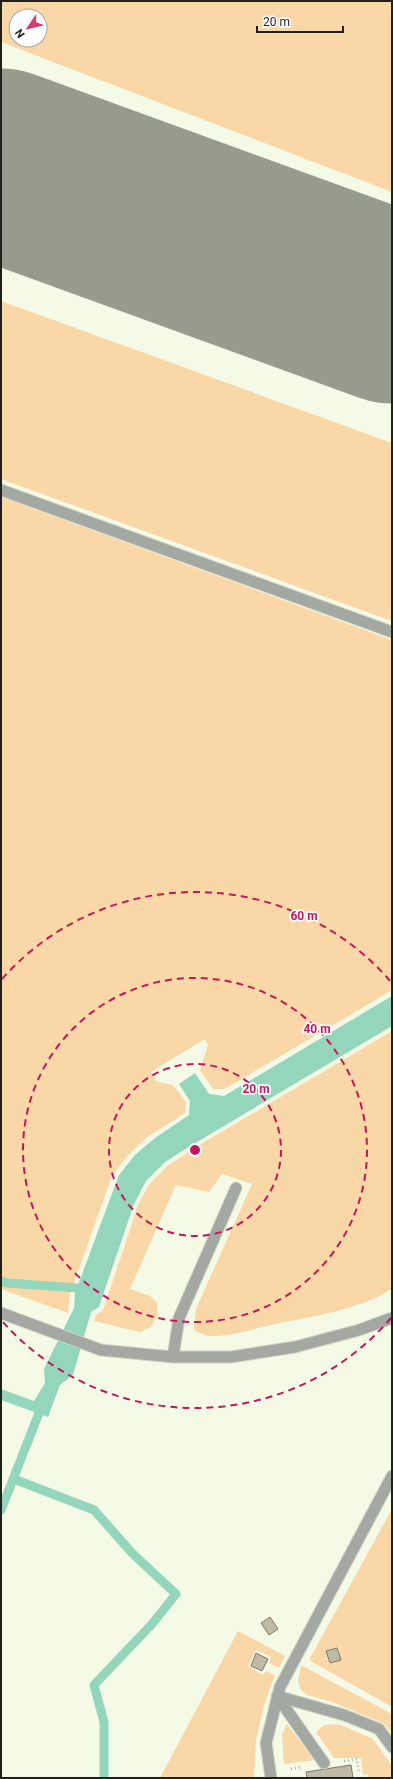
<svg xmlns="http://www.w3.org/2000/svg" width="393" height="1779" font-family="Roboto,sans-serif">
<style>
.green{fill:#fad7a6;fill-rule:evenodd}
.water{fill:#94d6bb}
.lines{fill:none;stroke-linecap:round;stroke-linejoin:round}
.stream{stroke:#94d6bb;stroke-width:9}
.runway{stroke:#979b8d;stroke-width:193}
.building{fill:#bebaa6;stroke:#7d7967}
.service-casing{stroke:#d2d7c5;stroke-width:13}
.path{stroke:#adb2a2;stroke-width:2.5;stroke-dasharray:1 3;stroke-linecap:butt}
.service{stroke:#a3a9a2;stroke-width:11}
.ring{fill:none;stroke:#c2185b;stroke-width:2;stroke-dasharray:7 5}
.centre{fill:#c2185b;stroke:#fff;stroke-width:2}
.ring-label{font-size:12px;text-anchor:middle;font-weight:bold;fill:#c2185b;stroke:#fff;stroke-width:3.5;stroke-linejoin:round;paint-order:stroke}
</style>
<rect width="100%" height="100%" fill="#f4fae6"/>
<path class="green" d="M1,1h391v191l-391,-150zM16,16h24v24h-24z
M1,301l391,142v178l-391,-142z
M1,497l391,143v350l-167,99h-12l-13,-19 8,-25 -3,-6 -54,33 6,10 16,3 13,17 -1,11 -39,25 -18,17 -16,21 -42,118 -2,19 -67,-24z
M392,1031v258c-36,22 -80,27 -121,36 -17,4 -36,10 -54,11 -9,0 -15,-1 -23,-6l2,-21 56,-125 -30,-10 -13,18 -33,-7 -46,104 20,7 7,7 1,12 -7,12 -11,5 -46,-11 2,-6 7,-5 35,-105 11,-20 18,-19 29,-19z
M392,1509v198l-83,-47z
M238,1631l47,25 -6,12 -10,-5 2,-6 -15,-7 -8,16 15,9 3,-4 9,4 -11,30 -8,35 -2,38h-94z
M301,1665l91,49v19l-9,-10 -51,-21 -25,-7 -7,-6 -2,-8z
M287,1724l27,36 -30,4 -2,-29z
M331,1724l10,1 32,14 19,27v12h-24v-4l-5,1 -2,-17h-27l-18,-26 7,-6z"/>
<path class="water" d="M392,996v30l-200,119 -27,17 -19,19 -12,23 -35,103 -8,5 -18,63 -13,10 -12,32 -47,-17v-11l33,12 11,-18 -1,-14 30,-61 1,-15 44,-118 16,-20 20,-17 34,-23 1,-14 -11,-17 16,-11 14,21 15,2z"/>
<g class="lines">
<path class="stream" d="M1,1281l6,2 70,5
M14,1479l80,31 38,43 44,41 -24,30 -58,61 10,37v56
M1,1510l38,-97"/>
<path class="runway" d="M1,165l391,142"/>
</g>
<path class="building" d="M270,1617l8,12 -9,6 -8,-12z
M337,1648l4,12 -11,3 -4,-12z
M256,1653l12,6 -6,12 -11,-5z
M351,1765l2,13h-46l-1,-6z"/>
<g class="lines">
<defs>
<path id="service" d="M1,490l391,142
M1,1313l100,37 72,7h58l64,-10 64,-17 33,-12
M173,1357l6,-39 57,-130
M277,1696l67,19 35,14 13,18
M277,1696l47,67
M271,1778l-5,-35 14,-56 112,-211"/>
</defs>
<use href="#service" class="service-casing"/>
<path class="path" d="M344,1761l13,-2 2,15
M291,1769l11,-2"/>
<use href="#service" class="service"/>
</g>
<g class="ring">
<circle cx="195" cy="1150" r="86"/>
<circle cx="195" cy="1150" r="172"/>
<path d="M391 1318A258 258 0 0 1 2 1321M2 979A258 258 0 0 1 391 982"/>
</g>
<circle cx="195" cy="1150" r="6" class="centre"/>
<g class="ring-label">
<text x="304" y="920">60 m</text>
<text x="317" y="1033">40 m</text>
<text x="256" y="1093">20 m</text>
</g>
<rect width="393" height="1779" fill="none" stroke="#1e2019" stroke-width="4"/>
<g transform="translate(28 28) rotate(235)"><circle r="19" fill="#ffffff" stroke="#a5a6a3"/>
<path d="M0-3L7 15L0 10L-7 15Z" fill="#cd3f69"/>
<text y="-6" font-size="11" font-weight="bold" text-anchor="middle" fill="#1e2019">N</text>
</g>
<path d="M257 26v6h86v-6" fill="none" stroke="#1e2019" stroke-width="2"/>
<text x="263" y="26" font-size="12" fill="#1e2019" stroke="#ffffff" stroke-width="3" paint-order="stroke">20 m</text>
</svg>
